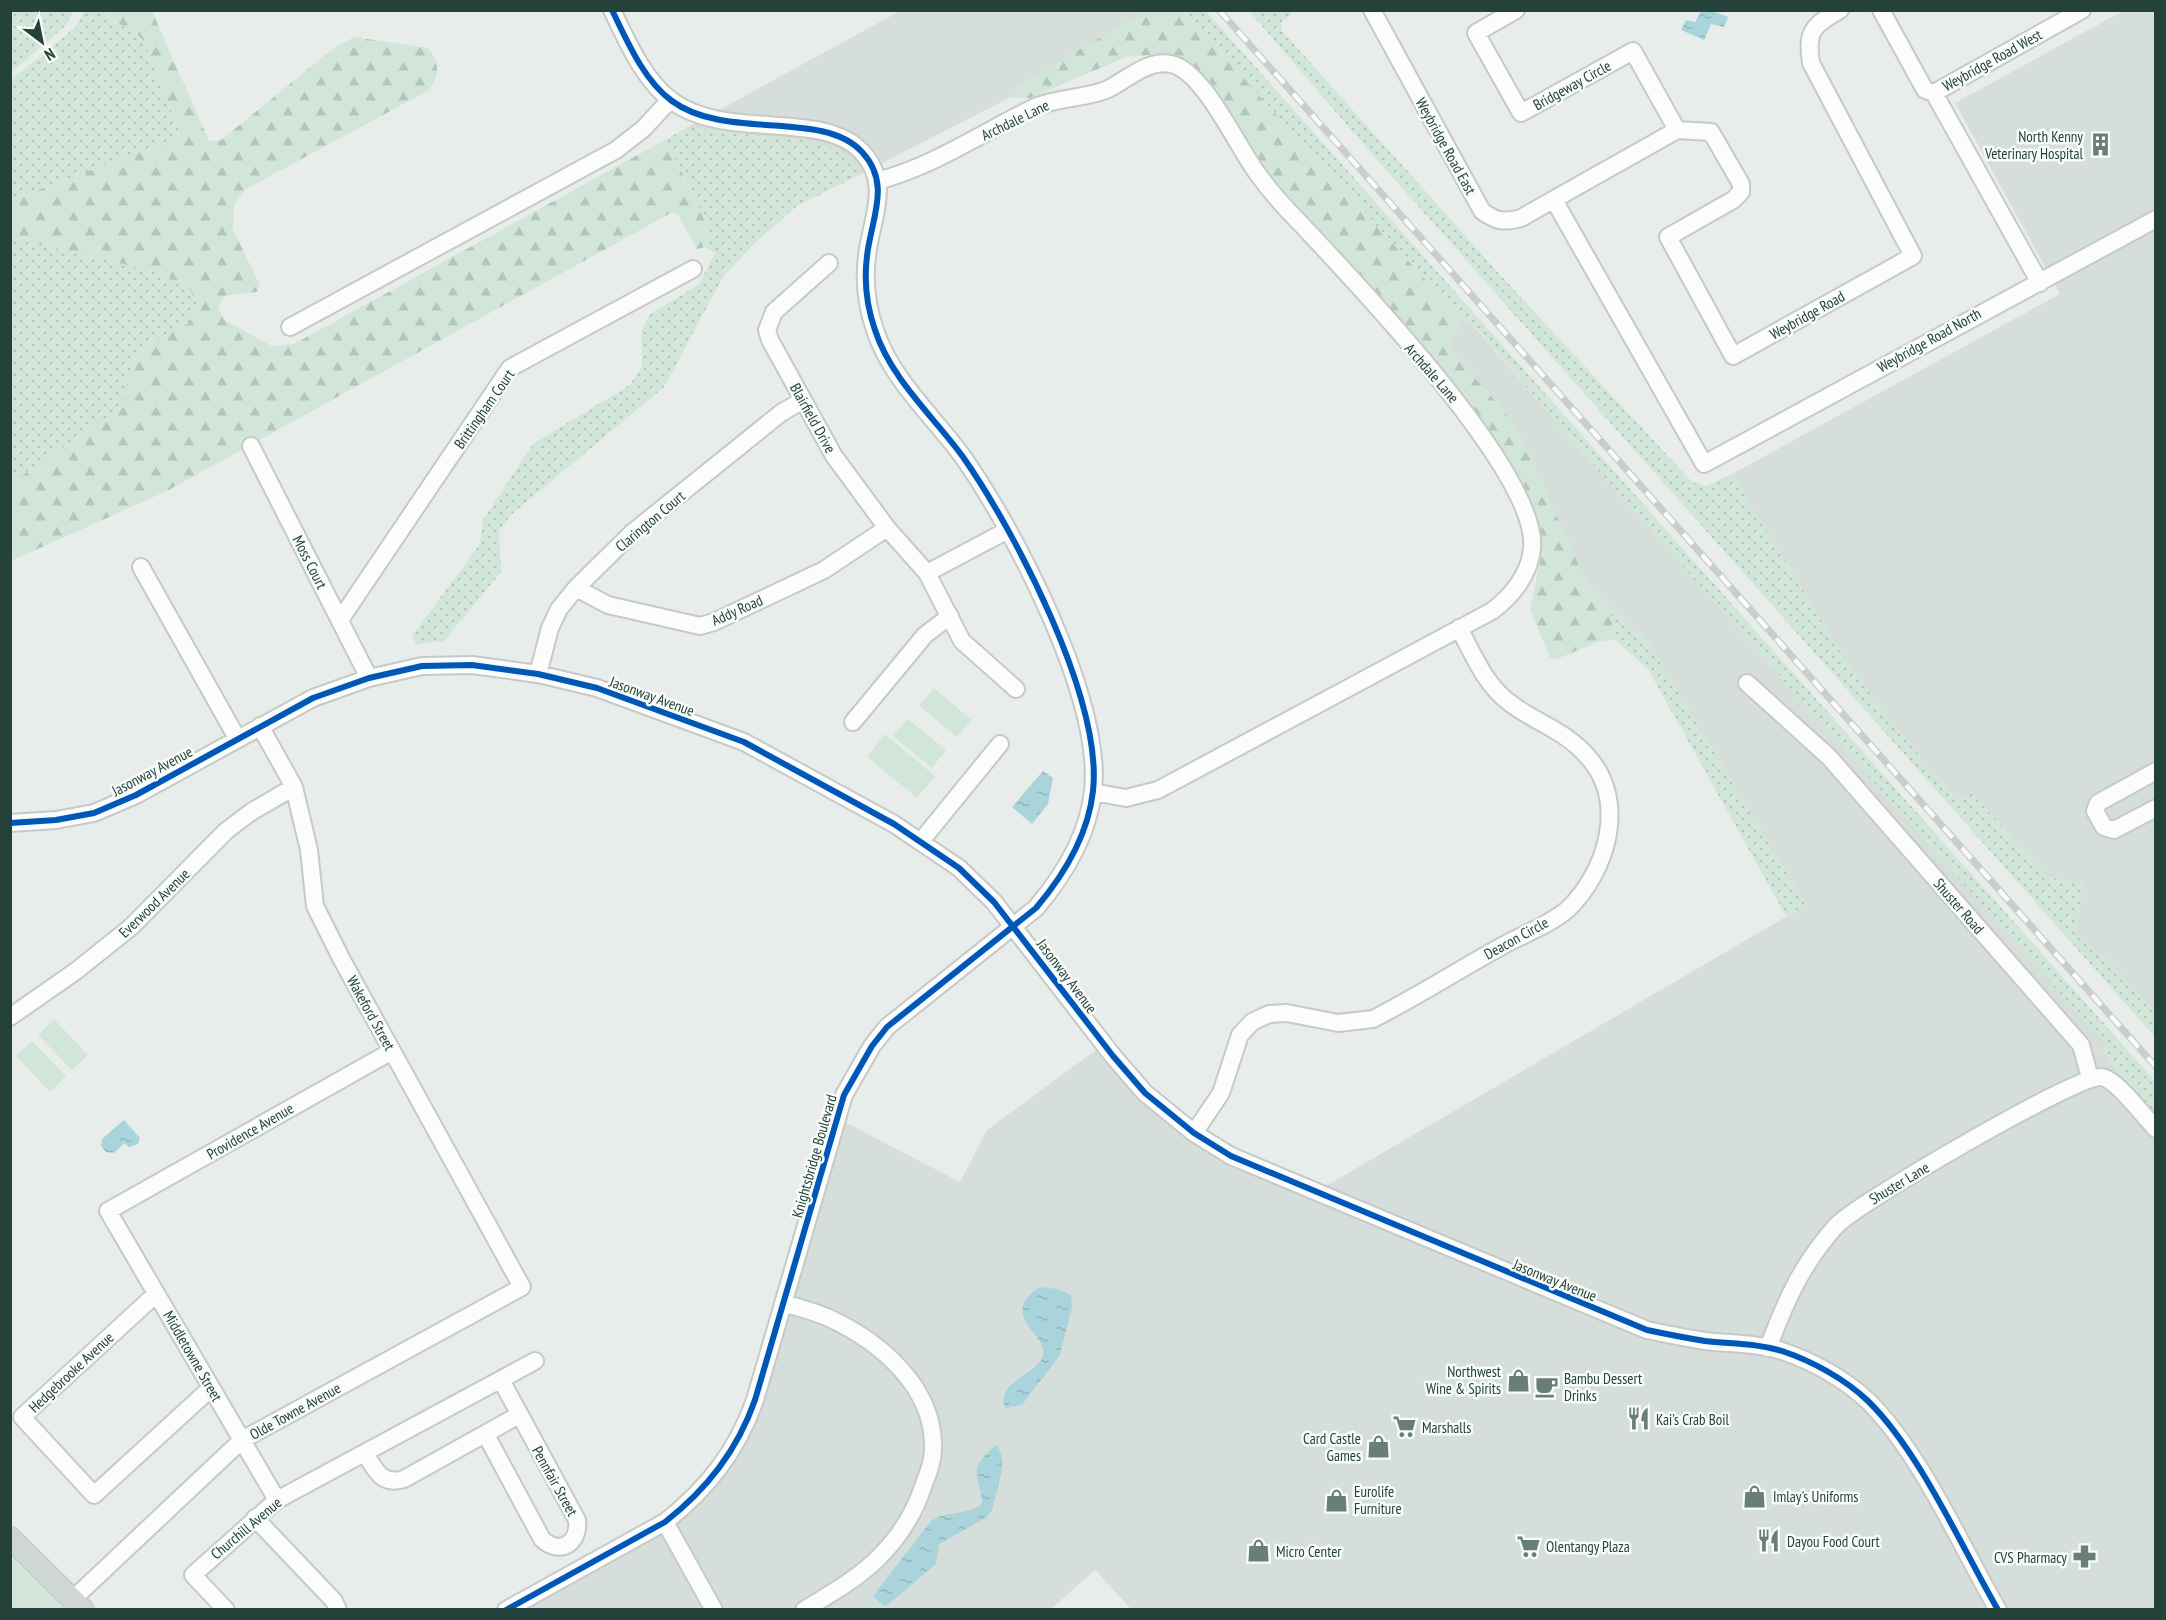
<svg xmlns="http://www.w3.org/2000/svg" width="2166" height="1620" font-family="'PT Sans Narrow',sans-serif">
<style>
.built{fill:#d6dedb}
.grass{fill:url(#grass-dots)}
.forest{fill:url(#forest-firs)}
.garden{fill:#d1e6d8}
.water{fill:url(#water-ripples)}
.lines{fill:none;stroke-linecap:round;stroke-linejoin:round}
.minor-casing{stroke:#c5cac8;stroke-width:20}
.major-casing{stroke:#c3ccc9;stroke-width:24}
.minor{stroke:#fcfcfc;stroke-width:16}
.major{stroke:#cfd7d5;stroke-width:21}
.rail-casing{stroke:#c9cdcc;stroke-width:7}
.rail{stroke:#f7fbf9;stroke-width:4.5;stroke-dasharray:14;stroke-linecap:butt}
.cycleway-casing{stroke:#f7fbf9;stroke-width:10}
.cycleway{stroke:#0057b8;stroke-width:6}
.labels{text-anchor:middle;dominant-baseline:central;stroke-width:5;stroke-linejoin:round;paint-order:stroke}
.street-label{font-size:15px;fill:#24423a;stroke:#f7fbf9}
.poi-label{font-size:15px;fill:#24423a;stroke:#f7fbf9;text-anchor:start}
</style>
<defs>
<pattern id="grass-dots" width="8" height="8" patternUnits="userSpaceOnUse" patternTransform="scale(1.5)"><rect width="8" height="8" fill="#d1e6d8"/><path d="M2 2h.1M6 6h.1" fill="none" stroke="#b3c6ba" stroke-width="1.8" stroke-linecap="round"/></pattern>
<pattern id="forest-firs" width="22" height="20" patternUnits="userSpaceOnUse" patternTransform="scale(1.5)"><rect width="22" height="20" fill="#d1e6d8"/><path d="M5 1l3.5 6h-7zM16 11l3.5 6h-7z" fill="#b3c6ba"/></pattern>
<pattern id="water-ripples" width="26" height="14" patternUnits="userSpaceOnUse" patternTransform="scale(1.5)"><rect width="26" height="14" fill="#a9d4db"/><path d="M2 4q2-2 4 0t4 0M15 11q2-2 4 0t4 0" fill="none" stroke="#91b7bd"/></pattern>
</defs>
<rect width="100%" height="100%" fill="#e8edeb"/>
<path class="built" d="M1139,10l2,4 -121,71 -9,12 -150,77 -12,-16 -139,-26 -20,-6 210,-115z
M2123,11h32v1002l-49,-55 -31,-23 8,-51 -36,-7 -75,-84 -14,7 -68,-79 -52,-73 -106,-174 328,-180 -105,-191z
M1458,316l15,9 129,150 505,570 -6,5 54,65v494l-1023,1 -37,-40 -44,39 -540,1 146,-81 90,-104 88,-308 125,65 27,-52 116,-85 77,79 134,69 492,-288 -159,-265 -38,-34 -24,-27 -65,-144 -17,-25 -51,-59 -1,-12 9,-14z"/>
<path class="grass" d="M11,10h63v1l-8,14 -55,48z
M84,11h20c9,16 28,14 39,29l36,90 -1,8 -167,62v-120l65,-53z
M1183,11h23l949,1070v34l-54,-65 5,-5 -504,-570 -128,-150 -16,-9z
M1249,11h46l-14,11 1,9 221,247 189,204 14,4 26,-12 106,174 52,73 68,79 14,-7 75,84 36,7 -8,51 31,23 49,55v24l-783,-883z
M690,126c40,12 133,6 160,33 4,4 7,10 11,15l-64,32 -40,35 -34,36 -59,110 -153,128 -12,16 2,41 -57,69 -28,3 -4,-8 68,-92 3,-24 50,-76 97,-59 12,-19 -1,-34 8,-17 50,-31 16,-31 -10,-6 3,-18 -14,-33 -29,-56z
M13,237l149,36 27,15 10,20 -12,16 -34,18 -20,19 -12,47 -110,75v-245z
M1609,606l38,34 159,265 -20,11 -138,-247 -33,-29z"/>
<path class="forest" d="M104,10l48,1 57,130 12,-1 113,-92 20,-11 74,11c12,15 12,26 1,42l-183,99 -12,15 -1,26 27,55 -3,7 -33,4 -6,13 8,12 46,25 22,-2 371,-204 29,56 14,33 -3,18 -8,2 -19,-34 -7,-2 -504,278 -156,70v-78l109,-75 13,-46 20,-20 34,-18 12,-16 -10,-20 -27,-15 -151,-35v-38l167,-62 1,-8 -36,-90c-11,-15 -30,-13 -39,-30z
M1139,11h44l275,305 2,9 -9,14 1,12 51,59 17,25 65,144 24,27 6,34 -15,1 -43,18 -7,-1 -20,-49 11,-51 -1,-29 -8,-25 -36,-62 -51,-65 -179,-207 -47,-69 -36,-36 -22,-11 -35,3 -96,41 -19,-1 9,-12 120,-71z"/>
<path class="garden" d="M934,688l38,32 -15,17 -38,-31z
M908,719l38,31 -14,18 -39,-32z
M885,734l50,42 -18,22 -50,-41z
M54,1019l34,36 -16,15 -34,-35z
M32,1041l34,35 -16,16 -34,-36z
M10,1557h1l54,52h-54z"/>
<path class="water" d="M1701,10l11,1 16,6 -4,10 -13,-3 -7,16 -23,-10 5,-10 9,2z
M1043,771l10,7 -5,26 -16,20 -20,-17z
M124,1120l16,18 -2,6 -9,3 -5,-4 -10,10 -8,-1 -5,-6 1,-7z
M1039,1287l19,2 13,6 1,12 -12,48 -38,50 -17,3c-9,-29 32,-31 38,-53 6,-20 -46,-39 -4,-68z
M996,1445c14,14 0,46 -4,65l-5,7 -48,27 -3,20 -51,43 -12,-11 58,-75c16,-11 35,-5 51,-17 -1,-30 -18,-32 14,-59z"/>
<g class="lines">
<defs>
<path id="minor" d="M1372,10l110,201c13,10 22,12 39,7l156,-88 34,2 30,52v8l-8,8 -65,37 65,119 180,-100 -102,-193c-5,-32 2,-38 29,-53
M1516,10l-40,23 45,80 112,-62 44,79
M1881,10l44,80 9,3 106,190
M1934,93l148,-83
M877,181c57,-15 103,-47 156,-73 23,-11 50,-9 73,-18 20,-9 41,-31 65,-26 32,6 67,84 86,109 13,18 27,34 43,50 54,58 239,250 232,325 -2,26 -20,48 -40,63l-334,179 -32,8 -33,-6
M1554,200l150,264 452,-245
M829,263l-55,49 -7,18 3,10 64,116 53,72 40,45 35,68 54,48
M290,327l326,-177 27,-21 27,-29
M251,446l118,232
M141,567l96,171
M927,573l81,-43
M576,588l32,17 92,21 14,-4 110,-52 63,-42
M340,620l170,-252 183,-99
M538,674l12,-46 9,-19 17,-21 57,-56 148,-119 22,-13
M1747,683l82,74 252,288 9,33
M853,722l72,-87 25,-19
M2156,771l-58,32 -3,8 9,16 10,3 42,-22
M10,823l46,-3 38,-7 42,-18 177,-97 56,-20 53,-12 50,-1 66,9 59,14 147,54 150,82 65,44 35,34 119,154 32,37 49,40 37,23 416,174c19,4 39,8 58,11 26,3 51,2 77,10 30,10 63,28 86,50 52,51 93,145 130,209
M921,841l79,-97
M10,1017l66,-46 55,-44 95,-96 25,-19 43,-25
M1194,1133l27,-40 19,-58 12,-13 17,-8 18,-1 51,10 35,-4c45,-23 87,-50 131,-74 20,-11 47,-21 64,-36 39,-38 60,-107 20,-152 -22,-26 -52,-34 -78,-54 -25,-18 -37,-49 -51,-75
M156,1294l-134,123 72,78 117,-107
M783,1303c16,5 34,9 48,16 49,23 101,67 102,125 1,14 -4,27 -9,40 -10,31 -27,57 -51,79 -21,19 -45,32 -69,47
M1768,1348c18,-48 34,-84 68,-122 21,-23 241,-151 265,-149 15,1 43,40 55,52
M486,1435l56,104c18,17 38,4 35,-19l-76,-140
M365,1453c10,17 17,33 39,26l115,-64
M277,1500l-169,-289 284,-160
M255,1518l79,83 4,9
M665,1522l49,88
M72,1600l170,-160 280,-153 -180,-327 -27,-54 -6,-56 -15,-63 -34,-61
M226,1610l-33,-35 84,-75 258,-139
M506,1610l159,-88c42,-33 72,-71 90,-122l89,-305 28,-49 15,-19 149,-119c28,-33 52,-72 57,-117 10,-91 -78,-260 -130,-334 -30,-41 -72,-78 -88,-127 -8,-23 -11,-50 -8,-74 4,-37 25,-72 -5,-104 -39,-43 -136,-11 -190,-51 -28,-20 -45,-60 -60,-91"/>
<path id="major" d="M10,1538l73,72"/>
</defs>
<use href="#minor" class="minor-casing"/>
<use href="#major" class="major-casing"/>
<use href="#minor" class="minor"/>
<use href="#major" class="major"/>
<defs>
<path id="rail" d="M1219,10l937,1057"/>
</defs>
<use href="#rail" class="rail-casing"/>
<use href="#rail" class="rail"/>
<defs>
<path id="cycleway" d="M10,823l46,-3 38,-7 42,-18 177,-97 56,-20 53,-12 50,-1 66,9 59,14 147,54 150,82 65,44 35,34 119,154 32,37 49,40 37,23 416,174c19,4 39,8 58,11 26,3 51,2 77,10 30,10 63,28 86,50 52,51 93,145 130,209
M506,1610l159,-88c42,-33 72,-71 90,-122l89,-305 28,-49 15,-19 149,-119c28,-33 52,-72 57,-117 10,-91 -78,-260 -130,-334 -30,-41 -72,-78 -88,-127 -8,-23 -11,-50 -8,-74 4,-37 25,-72 -5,-104 -39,-43 -136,-11 -190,-51 -28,-20 -45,-60 -60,-91"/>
</defs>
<use href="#cycleway" class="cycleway-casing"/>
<use href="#cycleway" class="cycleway"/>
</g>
<defs>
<symbol id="building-bare" viewBox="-9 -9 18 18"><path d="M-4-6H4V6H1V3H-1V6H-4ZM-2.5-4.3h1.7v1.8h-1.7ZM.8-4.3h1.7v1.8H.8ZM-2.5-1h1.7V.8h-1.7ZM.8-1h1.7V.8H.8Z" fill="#697e78" stroke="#f7fbf9" stroke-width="2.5" paint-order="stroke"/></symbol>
<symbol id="shop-bare" viewBox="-9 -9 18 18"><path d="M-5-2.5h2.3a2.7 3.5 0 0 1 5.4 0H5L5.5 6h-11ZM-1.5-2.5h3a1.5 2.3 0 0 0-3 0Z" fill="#697e78" stroke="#f7fbf9" stroke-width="2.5" paint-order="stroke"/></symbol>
<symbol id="cafe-bare" viewBox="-9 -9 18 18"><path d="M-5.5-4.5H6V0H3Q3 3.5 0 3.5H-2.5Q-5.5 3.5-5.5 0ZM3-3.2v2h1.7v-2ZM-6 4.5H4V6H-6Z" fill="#697e78" stroke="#f7fbf9" stroke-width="2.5" paint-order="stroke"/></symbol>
<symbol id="restaurant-bare" viewBox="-9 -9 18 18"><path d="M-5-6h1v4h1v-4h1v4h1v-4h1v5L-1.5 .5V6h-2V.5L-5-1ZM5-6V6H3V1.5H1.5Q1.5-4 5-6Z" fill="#697e78" stroke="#f7fbf9" stroke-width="2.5" paint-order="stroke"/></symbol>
<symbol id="supermarket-bare" viewBox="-9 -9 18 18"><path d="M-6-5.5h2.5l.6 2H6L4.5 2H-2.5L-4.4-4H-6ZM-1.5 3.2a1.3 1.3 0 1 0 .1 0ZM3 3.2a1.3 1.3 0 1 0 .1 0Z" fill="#697e78" stroke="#f7fbf9" stroke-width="2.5" paint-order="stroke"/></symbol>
<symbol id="pharmacy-bare" viewBox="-9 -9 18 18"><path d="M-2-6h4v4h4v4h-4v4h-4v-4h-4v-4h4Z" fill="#697e78" stroke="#f7fbf9" stroke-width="2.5" paint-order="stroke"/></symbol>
</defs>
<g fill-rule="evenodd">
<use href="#building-bare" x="2084" y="128" width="33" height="33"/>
<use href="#shop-bare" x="1502" y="1364" width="33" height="33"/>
<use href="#cafe-bare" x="1530" y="1370" width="33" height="33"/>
<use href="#restaurant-bare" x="1622" y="1402" width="33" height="33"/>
<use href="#supermarket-bare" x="1388" y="1410" width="33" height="33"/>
<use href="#shop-bare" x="1362" y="1430" width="33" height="33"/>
<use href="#shop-bare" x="1738" y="1480" width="33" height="33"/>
<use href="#shop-bare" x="1320" y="1484" width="33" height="33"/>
<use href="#restaurant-bare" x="1752" y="1524" width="33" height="33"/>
<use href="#supermarket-bare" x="1512" y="1530" width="33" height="33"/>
<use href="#shop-bare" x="1242" y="1534" width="33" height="33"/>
<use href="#pharmacy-bare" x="2068" y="1540" width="33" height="33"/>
</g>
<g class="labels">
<g class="street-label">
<text transform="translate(1992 60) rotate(-29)">Weybridge Road West</text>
<text transform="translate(1572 85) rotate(-29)">Bridgeway Circle</text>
<text transform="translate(1015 120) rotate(-26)">Archdale Lane</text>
<text transform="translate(1446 146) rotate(61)">Weybridge Road East</text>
<text transform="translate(1807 315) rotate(-29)">Weybridge Road</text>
<text transform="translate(1929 340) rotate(-29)">Weybridge Road North</text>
<text transform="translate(1432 373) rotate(49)">Archdale Lane</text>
<text transform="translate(484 409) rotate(-55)">Brittingham Court</text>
<text transform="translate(813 418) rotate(61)">Blairfield Drive</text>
<text transform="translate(650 521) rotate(-40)">Clarington Court</text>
<text transform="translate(310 562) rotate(63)">Moss Court</text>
<text transform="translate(737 610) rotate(-24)">Addy Road</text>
<text transform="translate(652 696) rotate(20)">Jasonway Avenue</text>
<text transform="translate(152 771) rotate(-28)">Jasonway Avenue</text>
<text transform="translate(154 903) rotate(-44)">Everwood Avenue</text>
<text transform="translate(1959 906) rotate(49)">Shuster Road</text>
<text transform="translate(1516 938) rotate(-29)">Deacon Circle</text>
<text transform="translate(1067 976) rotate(53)">Jasonway Avenue</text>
<text transform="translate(371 1013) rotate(61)">Wakeford Street</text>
<text transform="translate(250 1131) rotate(-30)">Providence Avenue</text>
<text transform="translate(814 1156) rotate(-74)">Knightsbridge Boulevard</text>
<text transform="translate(1899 1183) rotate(-31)">Shuster Lane</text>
<text transform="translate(1555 1280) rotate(22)">Jasonway Avenue</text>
<text transform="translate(193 1356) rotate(60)">Middletowne Street</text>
<text transform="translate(71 1372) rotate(-43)">Hedgebrooke Avenue</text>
<text transform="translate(295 1411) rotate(-29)">Olde Towne Avenue</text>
<text transform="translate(555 1481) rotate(61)">Pennfair Street</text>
<text transform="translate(246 1528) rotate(-40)">Churchill Avenue</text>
</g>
<g class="poi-label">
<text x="2083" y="136" text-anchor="end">North Kenny<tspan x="2083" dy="17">Veterinary Hospital</tspan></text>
<text x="1501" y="1371" text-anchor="end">Northwest<tspan x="1501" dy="17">Wine &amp; Spirits</tspan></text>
<text x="1564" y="1378">Bambu Dessert<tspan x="1564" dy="17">Drinks</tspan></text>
<text x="1656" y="1419">Kai’s Crab Boil</text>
<text x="1422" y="1427">Marshalls</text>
<text x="1361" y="1438" text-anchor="end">Card Castle<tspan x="1361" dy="17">Games</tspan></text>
<text x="1354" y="1491">Eurolife<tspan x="1354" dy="17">Furniture</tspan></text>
<text x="1773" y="1496">Imlay's Uniforms</text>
<text x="1787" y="1541">Dayou Food Court</text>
<text x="1546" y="1546">Olentangy Plaza</text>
<text x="1276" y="1551">Micro Center</text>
<text x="2067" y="1557" text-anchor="end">CVS Pharmacy</text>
</g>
</g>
<rect width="2166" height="1620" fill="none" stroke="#24423a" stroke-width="24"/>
<g transform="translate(42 42) rotate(148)" stroke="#f7fbf9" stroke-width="4.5" paint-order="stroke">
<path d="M0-4.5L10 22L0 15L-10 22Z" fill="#24423a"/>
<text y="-9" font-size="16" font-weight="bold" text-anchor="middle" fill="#24423a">N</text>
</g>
</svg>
